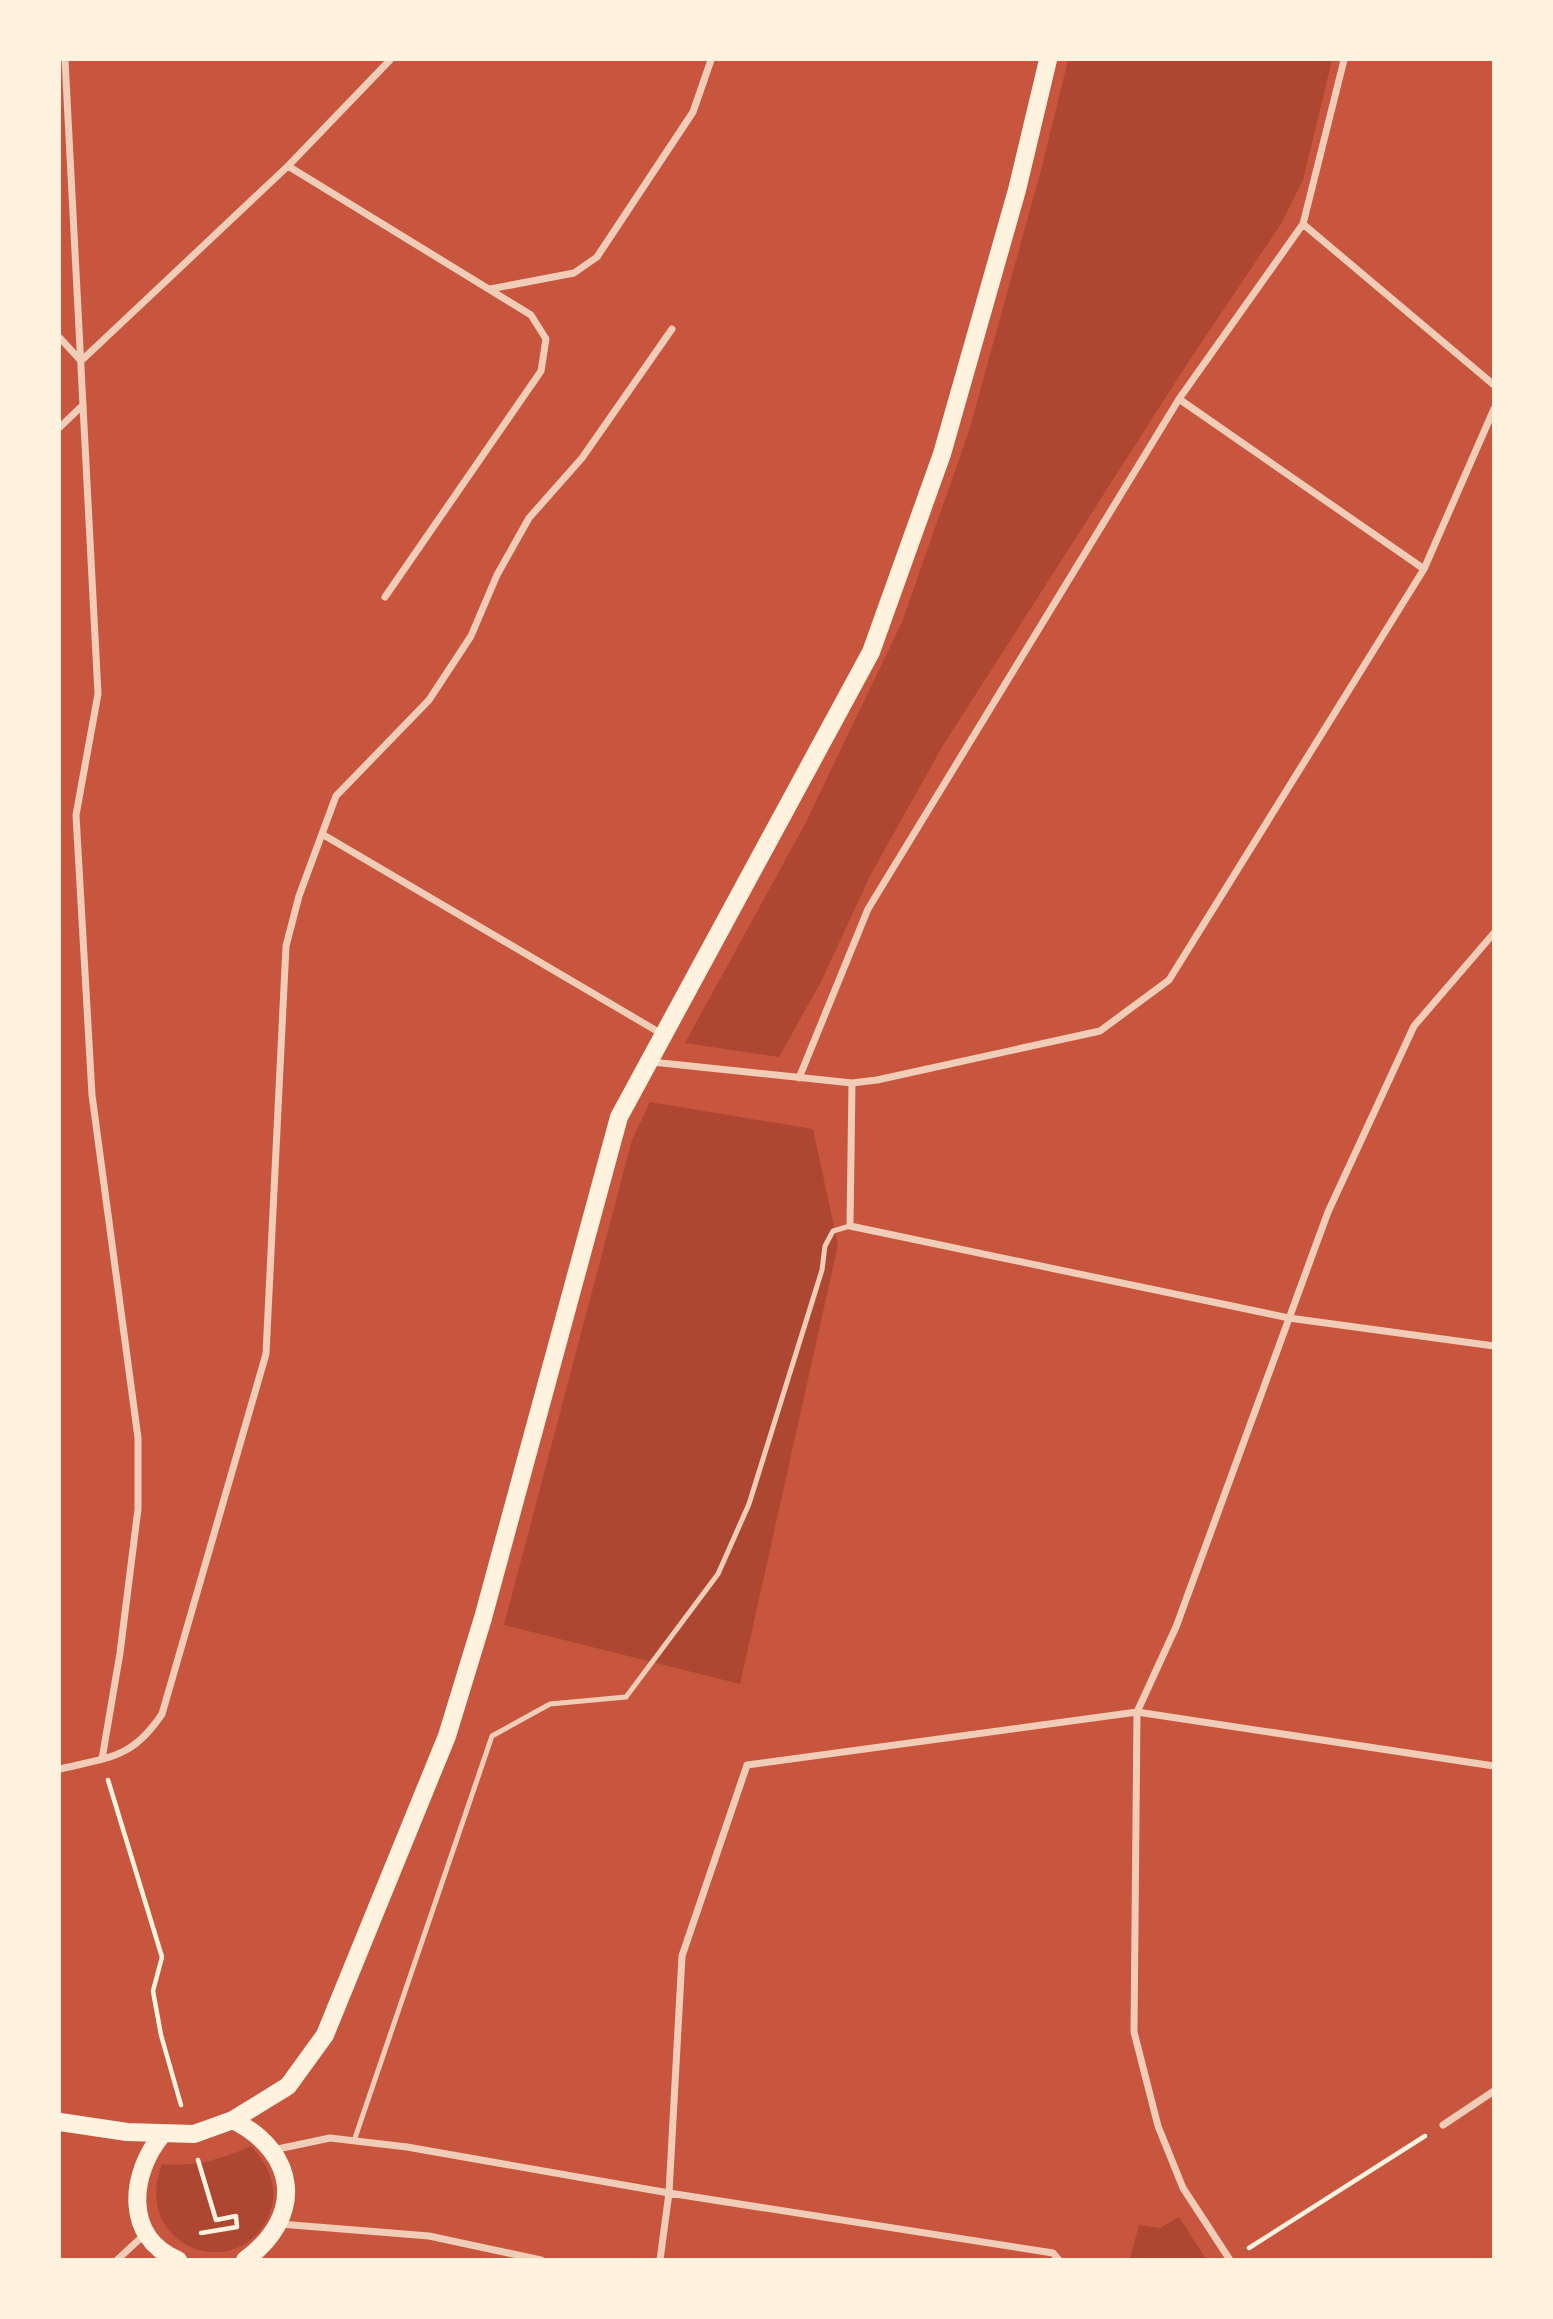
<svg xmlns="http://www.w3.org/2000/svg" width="1553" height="2319" font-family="'Fira Sans Condensed',sans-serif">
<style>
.green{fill:#ae4732}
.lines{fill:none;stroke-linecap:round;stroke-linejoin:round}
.path{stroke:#fff3e0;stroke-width:4.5}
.service{stroke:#f1ccb7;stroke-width:5}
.minor{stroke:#f1ccb7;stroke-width:7}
.primary{stroke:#fff3e0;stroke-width:18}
</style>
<rect width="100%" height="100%" fill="#c8553d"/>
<path class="green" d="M1068,60h264l-29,120 -22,44 -94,140 -245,383 -72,129 -49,106 -42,75 -94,-14 120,-219 97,-202 67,-191 72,-261z
M650,1102l163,27 25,116 -98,439 -236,-59 128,-485z
M251,2146c16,18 28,39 20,63 -27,80 -142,40 -109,-45 33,3 58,-4 89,-18z
M1179,2217l27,42h-76l9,-34 21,3z"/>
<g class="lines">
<path class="path" d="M108,1780l54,177 -9,34 8,44 20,70
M198,2160l18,60 20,-4 1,11 -36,6
M1249,2248l176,-112"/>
<path class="service" d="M354,2141l138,-405 58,-32 76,-7 92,-123 31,-70 73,-234 3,-24 8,-15 17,-5"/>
<path class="minor" d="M65,60l33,634 -22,121 16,280 46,343v71l-18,144 -18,106
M288,166l243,149 15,24 -5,32 -156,226
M1303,224l191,161
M490,289l84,-16 23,-16 96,-145 18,-52
M60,338l21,23 207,-195 102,-106
M1179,399l245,170
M60,427l23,-22
M322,834l340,200
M652,1062l200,21 25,-3 223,-49 69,-51 255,-411 70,-160
M799,1078l69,-169 311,-510 124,-175 41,-164
M852,1083l-2,143 439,92 205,28
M60,1769c49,-12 72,-10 102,-55l104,-360 20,-408 13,-50 37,-100 93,-96 42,-64 26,-61 32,-57 53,-60 90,-129
M1443,2125l51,-34
M273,2150l57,-12 77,9 262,46 384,60 6,7
M280,2224l149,12 112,24
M117,2260l28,-26
M660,2260l9,-67 13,-237 65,-191 390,-53 357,54
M1230,2260l-47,-72 -25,-62 -24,-94 3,-320 39,-85 152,-415 86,-186 80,-93"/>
<path class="primary" d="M233,2120c65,33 72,96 12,140
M60,2122l67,10 67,2 39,-14 55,-34 37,-51 122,-299 36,-118 136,-501 252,-465 71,-198 75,-264 31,-130
M162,2135c-32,38 -39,102 16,125"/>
</g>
<rect width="1553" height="2319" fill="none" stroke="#fff3e0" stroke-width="122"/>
</svg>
